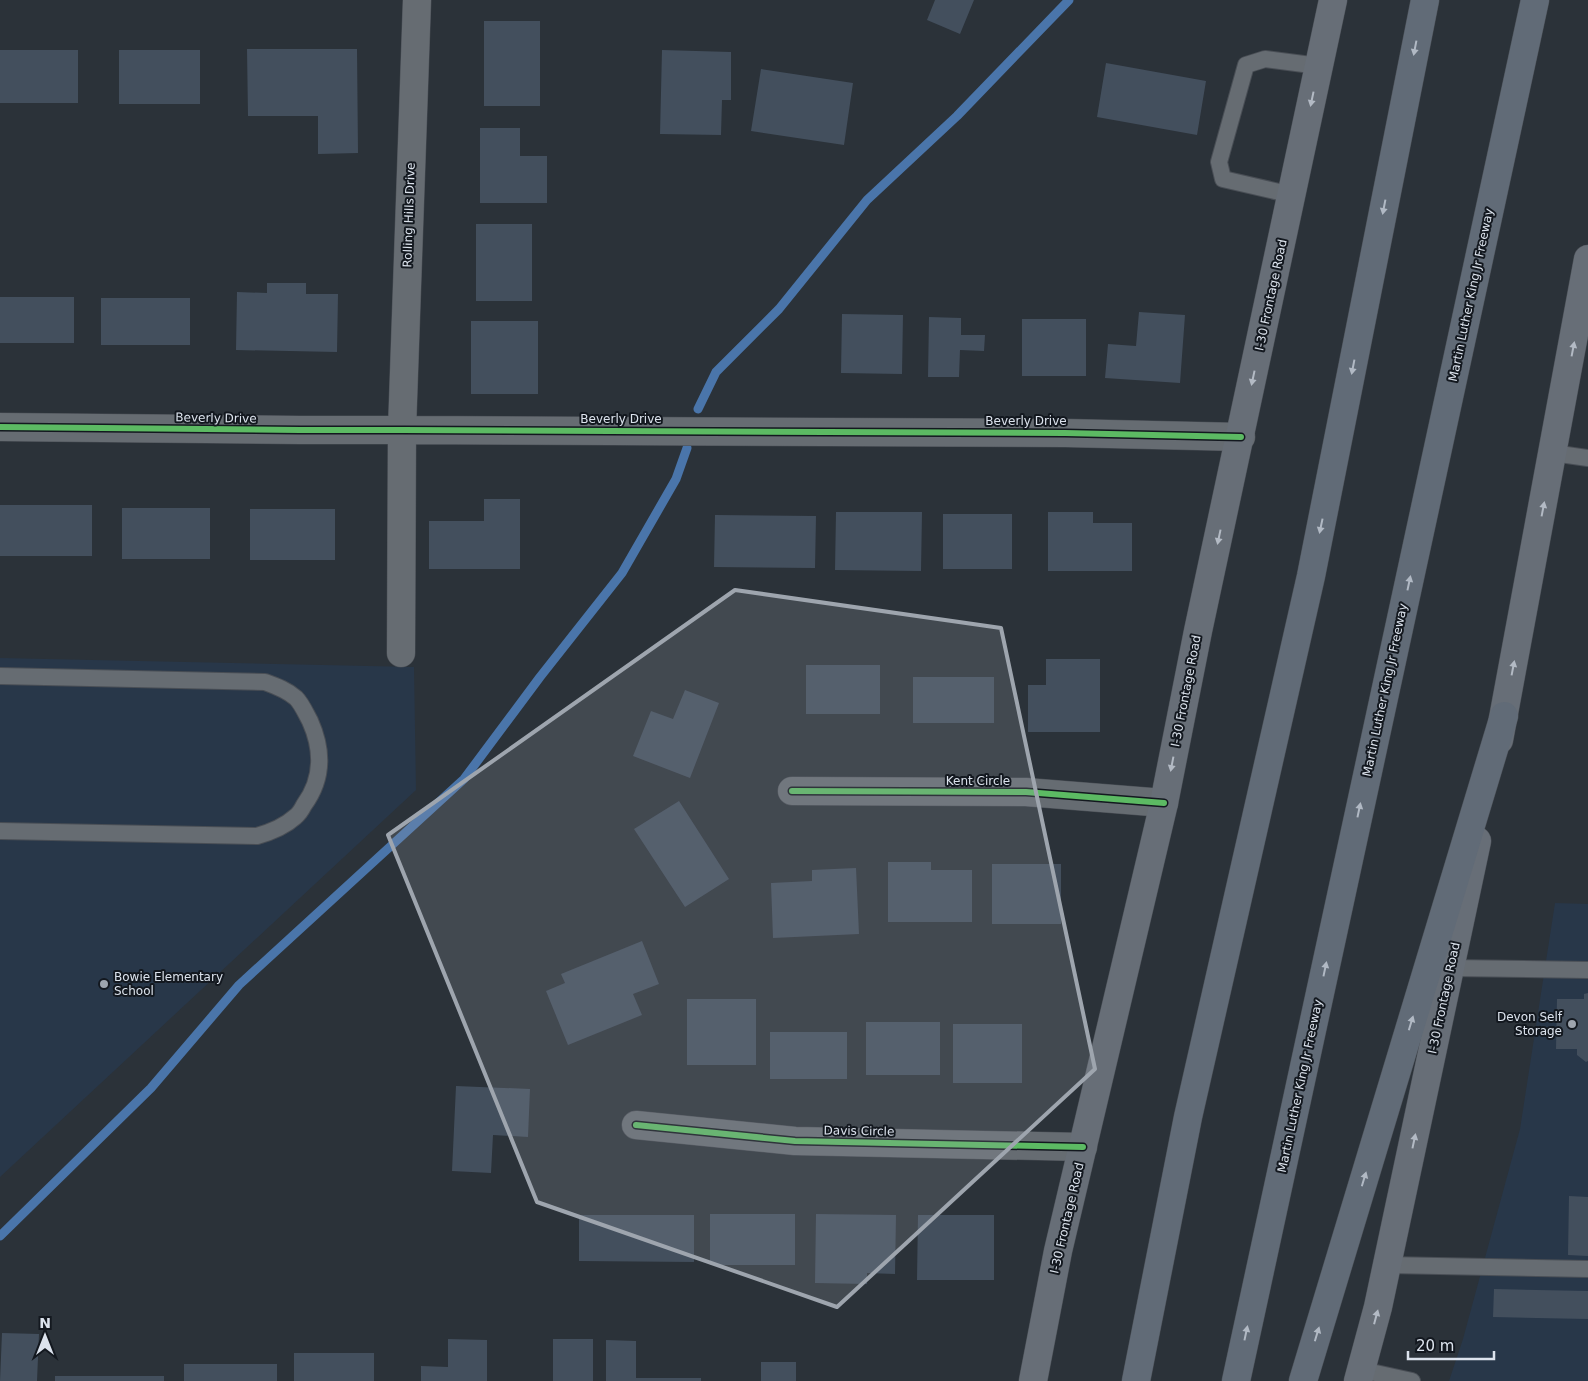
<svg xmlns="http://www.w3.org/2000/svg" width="1588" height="1381" font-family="'DejaVu Sans',sans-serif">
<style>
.built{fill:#283749}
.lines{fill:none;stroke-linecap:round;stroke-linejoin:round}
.stream{stroke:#4a75aa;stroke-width:9}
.building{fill:#434f5d}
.lane-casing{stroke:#494e55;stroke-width:18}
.street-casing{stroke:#494e55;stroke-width:29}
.secondary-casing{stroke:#494e55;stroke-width:29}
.highway-casing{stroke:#494e55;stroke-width:29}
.lane{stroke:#666c72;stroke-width:16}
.street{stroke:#666c72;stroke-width:28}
.secondary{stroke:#676e77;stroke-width:28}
.highway{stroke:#616b77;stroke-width:28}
.cycleway-casing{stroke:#13181f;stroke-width:9}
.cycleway{stroke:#5cba63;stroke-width:6}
.oneway{fill:#b1b9c4}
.oneway2{fill:#b3bac4}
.marked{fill:#9ea5ae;fill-opacity:0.2;stroke:#9ea5ae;stroke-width:4;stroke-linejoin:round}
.poi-dot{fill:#9ea5ae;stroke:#13181f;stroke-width:2}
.labels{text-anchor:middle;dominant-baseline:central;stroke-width:4;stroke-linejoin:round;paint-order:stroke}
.street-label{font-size:12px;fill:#dce3ed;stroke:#13181f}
.poi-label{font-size:12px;fill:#dce3ed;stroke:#13181f;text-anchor:start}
</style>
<rect width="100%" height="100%" fill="#2b3239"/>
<path class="built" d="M0,658l414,9 2,123 -416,387z
M1555,903l33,1v477h-139l14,-42 57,-210z"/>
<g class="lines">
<path class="stream" d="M698,409l18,-37 63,-63 88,-109 90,-84 112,-116
M0,1236l151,-148 88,-103 225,-206 76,-102 82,-104 54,-94 11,-31"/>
</g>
<path class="building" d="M935,0h39l-14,34 -33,-14z
M484,21h56v85h-56z
M247,49h110l1,104 -40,1v-38h-70z
M0,50h78v53h-78z
M119,50h81v54h-81z
M662,50l69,2v48h-9l-1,35 -61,-1z
M1106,63l100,18 -9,54 -100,-18z
M761,69l92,14 -9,62 -93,-14z
M480,128h40v28h27v47h-67z
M476,224h56v77h-56z
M267,283h39v11h32l-1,58 -101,-2 1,-58 30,1z
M0,297h74v46h-74z
M101,298h89v47h-89z
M1139,312l46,3 -5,68 -75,-5 3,-34 28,2z
M842,314l61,1 -1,59 -61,-1z
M929,317l32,1v17h24l-1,16 -24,-1 -1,27h-31z
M1022,319h64v57h-64z
M471,321h67v73h-67z
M484,499h36v70h-91v-48h55z
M0,505h92v51h-92z
M122,508h88v51h-88z
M250,509h85v51h-85z
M836,512h86l-1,59 -86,-1z
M1048,512h45v11h39v48h-84z
M943,514h69v55h-69z
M715,515l101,1 -1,52 -101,-1z
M1046,659h54v73h-72v-47h18z
M806,665h74v49h-74z
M913,677h81v46h-81z
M685,690l34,13 -29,75 -57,-22 18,-45 22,8z
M679,801l50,78 -44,28 -51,-78z
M888,862h43v8h41v52h-84z
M992,864h69v60h-69z
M856,868l3,66 -86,4 -2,-55 41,-2v-11z
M642,941l17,43 -26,10 9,21 -74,30 -22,-54 19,-8 -4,-9z
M1588,993v68l-2,1 -9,-7v-6h-21l1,-50h27v-5z
M687,999h69v66h-69z
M866,1022h74v53h-74z
M953,1024h69v59h-69z
M770,1032h77v47h-77z
M456,1086l74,3 -2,48 -35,-2 -2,38 -39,-2z
M1569,1196l19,1v59l-20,-1z
M710,1214h85v51h-85z
M816,1214l80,1 -1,59 -28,-1v11l-52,-1z
M579,1215h115v47l-115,-1z
M918,1215h76v65h-77z
M1494,1289l94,2v28l-95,-2z
M2,1333l37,1 -2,47h-37z
M448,1339l39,1v41h-66v-15l27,1z
M553,1339h40v42h-40z
M606,1340l30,1v37h65v3h-95z
M294,1353h80v28h-80z
M761,1362h35v19h-35z
M184,1364h93v17h-93z
M55,1376h109v5h-109z"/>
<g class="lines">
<defs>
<path id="lane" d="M1292,195l-69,-16 -4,-17 27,-97 19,-6 54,7
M1553,453l35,5
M0,676l265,6c11,4 22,8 31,16 6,6 10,16 14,23 13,29 13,58 -6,84 -2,4 -5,9 -9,12 -11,10 -24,15 -38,19l-257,-5
M1451,968l137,2
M1388,1265l200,4
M1362,1370l50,11"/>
<path id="street" d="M0,427l300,3h102l663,3 176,4
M401,653l1,-223 15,-430
M792,791l234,1 138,11
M636,1125l159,16 288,6"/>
<path id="secondary" d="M1499,740l89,-481
M1033,1381l25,-130 106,-448 34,-172 135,-631
M1358,1381l20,-74 99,-466"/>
<path id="highway" d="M1136,1381l52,-264 123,-541 114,-576
M1236,1381l299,-1381
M1303,1381l201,-665"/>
</defs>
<use href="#lane" class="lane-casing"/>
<use href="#street" class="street-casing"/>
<use href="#secondary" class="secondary-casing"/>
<use href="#highway" class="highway-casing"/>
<use href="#lane" class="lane"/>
<use href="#street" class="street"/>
<use href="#secondary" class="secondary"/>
<use href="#highway" class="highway"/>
<defs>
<path id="cycleway" d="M0,427l300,3h102l663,3 176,4
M792,791l234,1 138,11
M636,1125l159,16 288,6"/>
</defs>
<use href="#cycleway" class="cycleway-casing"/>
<use href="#cycleway" class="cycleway"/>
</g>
<defs><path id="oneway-solid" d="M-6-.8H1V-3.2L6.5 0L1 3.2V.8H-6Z" transform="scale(1.25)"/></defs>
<g class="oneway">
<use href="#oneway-solid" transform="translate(1415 48) rotate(101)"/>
<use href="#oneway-solid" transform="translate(1384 207) rotate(101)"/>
<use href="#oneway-solid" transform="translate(1353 367) rotate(101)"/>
<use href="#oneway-solid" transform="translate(1321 526) rotate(102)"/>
<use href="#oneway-solid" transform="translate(1409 583) rotate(-78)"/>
<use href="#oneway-solid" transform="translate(1359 810) rotate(-78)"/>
<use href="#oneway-solid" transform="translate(1325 969) rotate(-78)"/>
<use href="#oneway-solid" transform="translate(1411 1023) rotate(-73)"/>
<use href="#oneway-solid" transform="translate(1364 1179) rotate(-73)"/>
<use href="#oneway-solid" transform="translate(1246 1333) rotate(-78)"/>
<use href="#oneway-solid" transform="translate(1317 1334) rotate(-73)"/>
</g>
<g class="oneway2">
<use href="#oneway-solid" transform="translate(1312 99) rotate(102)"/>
<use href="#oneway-solid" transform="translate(1573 349) rotate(-79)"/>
<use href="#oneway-solid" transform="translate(1253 378) rotate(102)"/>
<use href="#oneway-solid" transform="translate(1543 509) rotate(-79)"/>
<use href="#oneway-solid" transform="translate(1219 537) rotate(102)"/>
<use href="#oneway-solid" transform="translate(1513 668) rotate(-79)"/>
<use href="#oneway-solid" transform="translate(1172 764) rotate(101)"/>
<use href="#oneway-solid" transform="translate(1414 1141) rotate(-78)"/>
<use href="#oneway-solid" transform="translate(1376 1317) rotate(-75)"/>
</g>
<path class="marked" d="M735,590l266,38 94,441 -258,238 -300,-105 -149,-367z"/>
<g class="poi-dot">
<circle cx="104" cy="984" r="5"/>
<circle cx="1572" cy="1024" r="5"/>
</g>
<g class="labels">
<g class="street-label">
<text transform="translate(409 215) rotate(-88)">Rolling Hills Drive</text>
<text transform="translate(1271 295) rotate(-78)">I-30 Frontage Road</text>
<text transform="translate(1471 295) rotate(-78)">Martin Luther King Jr Freeway</text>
<text transform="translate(216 418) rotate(1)">Beverly Drive</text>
<text x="621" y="419">Beverly Drive</text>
<text x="1026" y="421">Beverly Drive</text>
<text transform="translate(1385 690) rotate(-78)">Martin Luther King Jr Freeway</text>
<text transform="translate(1186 691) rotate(-79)">I-30 Frontage Road</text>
<text x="978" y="781">Kent Circle</text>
<text transform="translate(1444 998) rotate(-78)">I-30 Frontage Road</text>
<text transform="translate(1300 1086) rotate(-78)">Martin Luther King Jr Freeway</text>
<text transform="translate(859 1131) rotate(1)">Davis Circle</text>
<text transform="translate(1067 1218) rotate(-77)">I-30 Frontage Road</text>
</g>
<g class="poi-label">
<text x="114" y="977">Bowie Elementary<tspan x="114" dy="14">School</tspan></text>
<text x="1562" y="1017" text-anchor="end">Devon Self<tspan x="1562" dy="14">Storage</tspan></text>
</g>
</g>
<g transform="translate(45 1336)" stroke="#13181f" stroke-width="4" paint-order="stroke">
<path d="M0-4L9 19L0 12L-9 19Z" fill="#dce3ed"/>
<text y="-8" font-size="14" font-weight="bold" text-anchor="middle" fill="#dce3ed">N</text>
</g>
<path d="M1408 1351v8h86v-8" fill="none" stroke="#dce3ed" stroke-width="2.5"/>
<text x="1416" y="1351" font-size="15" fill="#dce3ed" stroke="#13181f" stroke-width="4" paint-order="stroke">20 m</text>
</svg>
